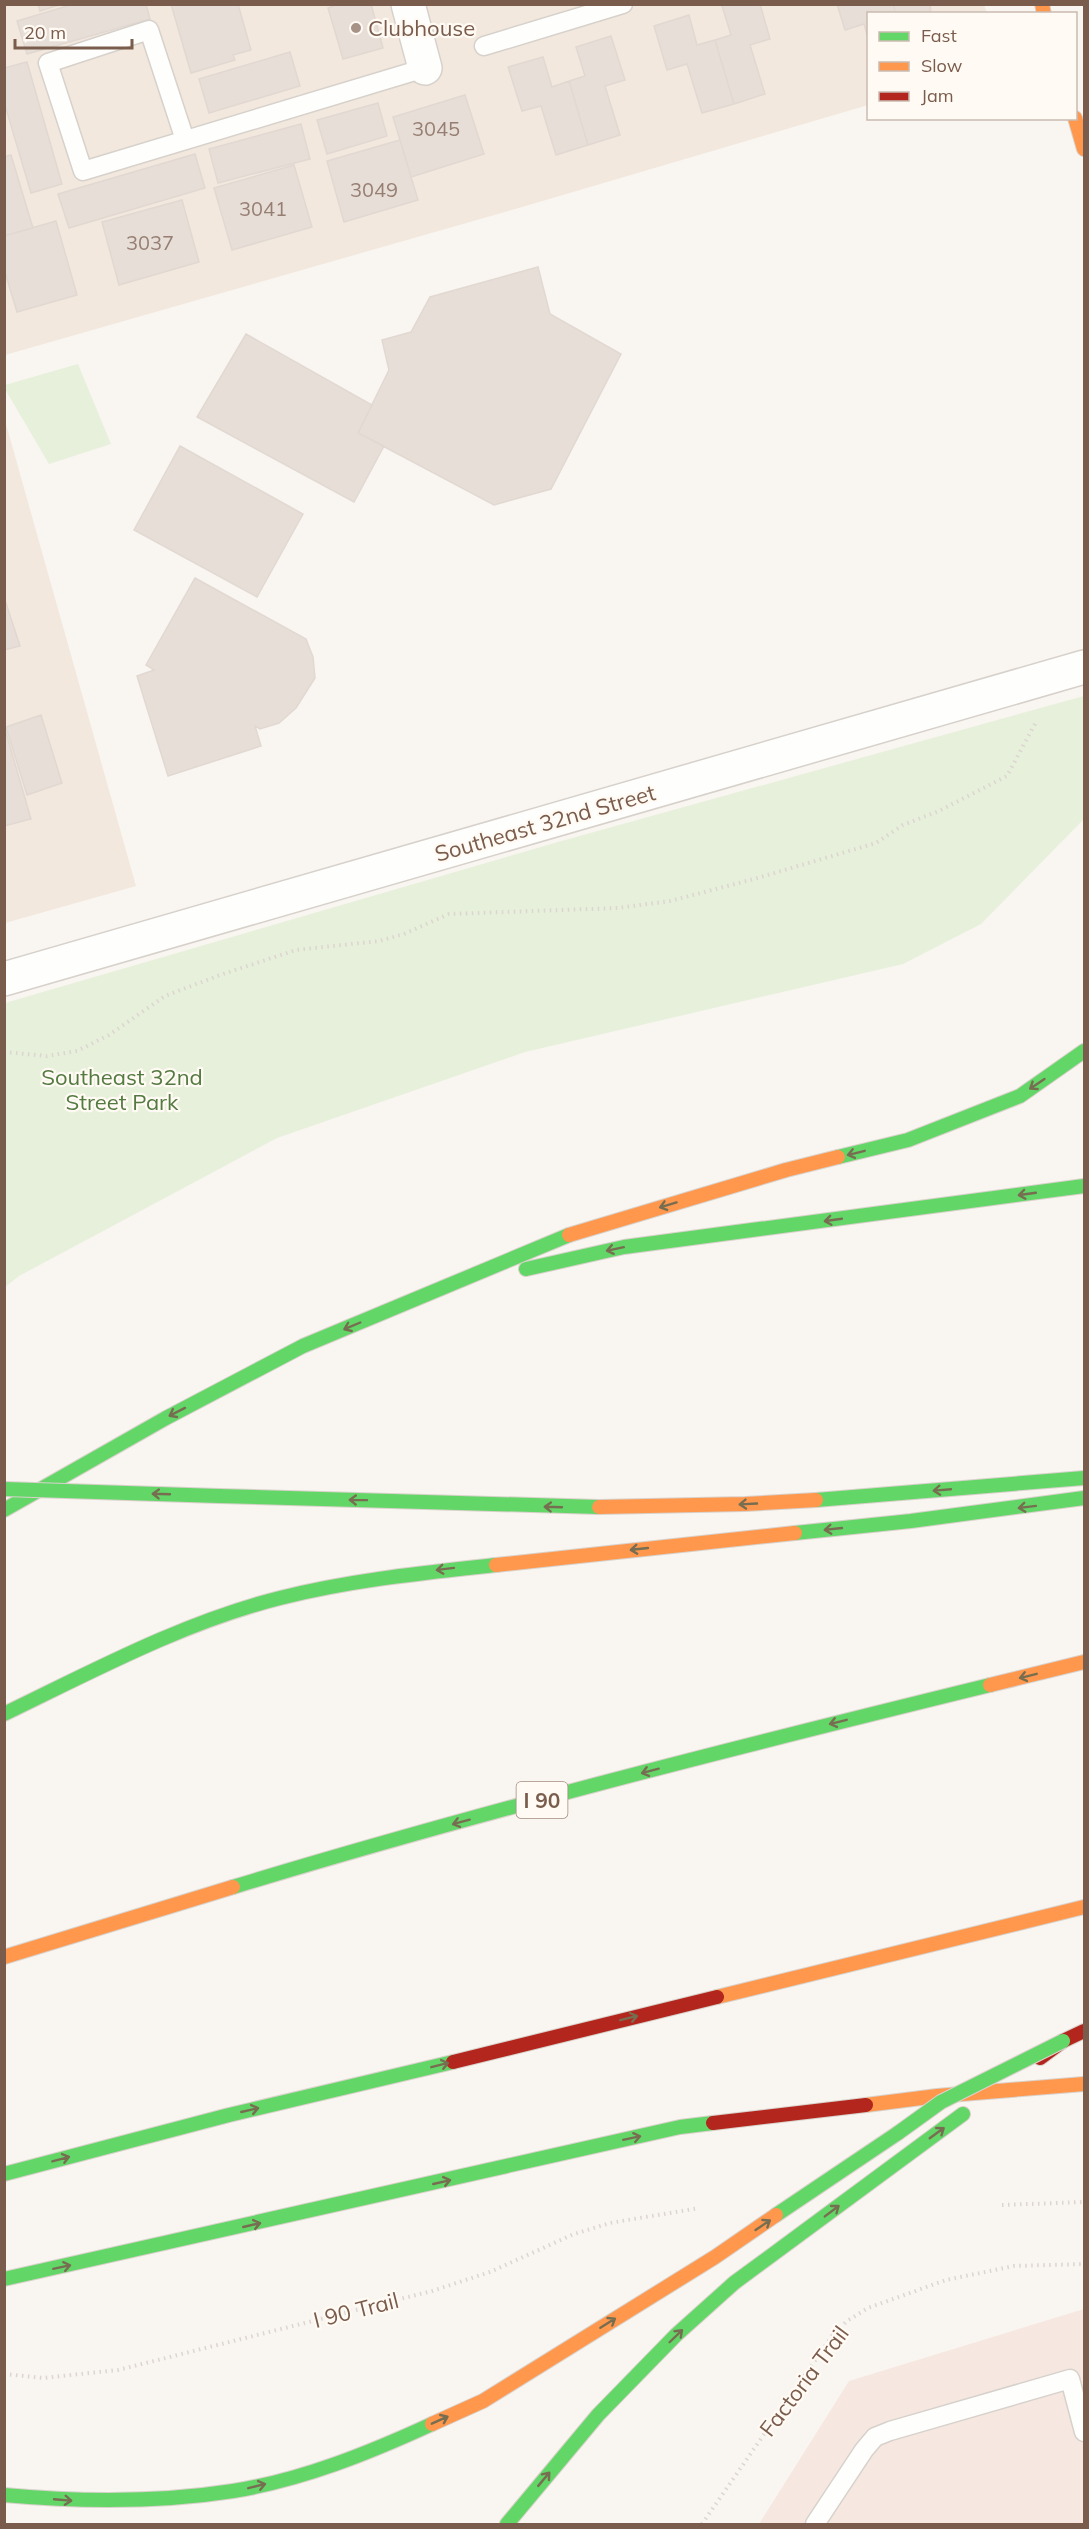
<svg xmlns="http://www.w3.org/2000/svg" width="1089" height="2529" font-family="Mulish,sans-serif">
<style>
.residential{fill:#f2e8de}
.commercial{fill:#f6e8e1}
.green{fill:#e7f0db}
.building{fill:#e6ded7;stroke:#e2d8d2;stroke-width:1.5}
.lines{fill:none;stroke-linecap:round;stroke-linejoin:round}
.lane-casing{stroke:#d7d1cb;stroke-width:21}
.street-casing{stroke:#d7d1cb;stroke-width:36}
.fast-casing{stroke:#d9d2cb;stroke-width:16}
.slow-casing{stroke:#d9d2cb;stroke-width:16}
.jam-casing{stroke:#d9d2cb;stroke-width:16}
.path{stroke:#dcd5d0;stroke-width:4;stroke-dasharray:1.5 4.5;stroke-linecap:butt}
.lane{stroke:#fefefd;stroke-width:18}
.street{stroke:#fefefd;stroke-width:33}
.fast{stroke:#63d668;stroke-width:14}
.slow{stroke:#ff974d;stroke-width:14}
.jam{stroke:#b3261e;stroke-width:14}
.fast-bridge-casing{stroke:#dad1cc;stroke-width:16;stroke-linecap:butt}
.fast-bridge{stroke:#63d668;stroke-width:14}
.oneway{stroke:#776e51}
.poi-dot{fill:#a69286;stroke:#fffaf3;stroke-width:2}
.labels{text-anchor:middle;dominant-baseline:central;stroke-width:4.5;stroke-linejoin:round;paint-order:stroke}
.number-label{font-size:20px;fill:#977e72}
.shield{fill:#fffaf3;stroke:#a28b7f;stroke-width:1.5}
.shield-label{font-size:21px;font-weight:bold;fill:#7a5c4d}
.poi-label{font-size:22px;fill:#7a5c4d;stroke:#fffaf3;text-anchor:start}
.street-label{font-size:22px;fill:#7a5c4d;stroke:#fffaf3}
.park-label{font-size:22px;fill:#537a41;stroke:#fffaf3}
</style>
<rect width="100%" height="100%" fill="#f9f5f0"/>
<path class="residential" d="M5,5h979l3,8 -119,1v91l-346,102 -517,148z
M4,417l132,469 -131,37h-1z"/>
<path class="commercial" d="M1084,2309v215h-325l90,-143z"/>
<path class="green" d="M78,364l33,80 -62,20 -44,-75v-4z
M1084,696v123l-103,105 -78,40 -378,88 -248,86 -258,138 -14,11v-284l553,-161z"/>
<path class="building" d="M38,4h24l-22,7z
M74,4h72l4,15 -123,35 -10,-33z
M171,4h67l13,46 -18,5 2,5 -44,13z
M339,4h32l12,44 -40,11 -15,-51z
M725,4h35l10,35 -20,6 15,49 -31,10 -19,-64 16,-5 -9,-29z
M837,4h56l3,10h-28v24l-4,-14 -19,6z
M893,4h37l1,10h-35z
M689,15l8,30 18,-5 19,64 -32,9 -15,-49 -20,6 -13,-44z
M611,36l14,44 -20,6 15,49 -32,10 -19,-64 16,-5 -9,-29z
M290,52l10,34 -91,27 -10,-34z
M543,57l9,30 17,-6 19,64 -32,10 -15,-49 -19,5 -14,-44z
M27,62l35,122 -31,9 -27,-91v-34z
M465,95l19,59 -73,23 -18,-60z
M378,103l9,33 -60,18 -10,-34z
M301,124l9,35 -92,24 -9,-34z
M400,140l18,60 -74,22 -17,-61z
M195,154l10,34 -136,40 -11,-34z
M11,155l22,73 -29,8v-79z
M294,165l18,62 -80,23 -18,-62z
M182,200l17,62 -80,23 -17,-63z
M56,221l21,74 -60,17 -13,-43v-33z
M538,267l12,47 71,40 -70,135 -57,16 -136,-72 31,-63 -7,-30 29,-8 19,-35z
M246,334l126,71 -14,28 26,13 -30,56 -157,-85z
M180,446l123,68 -46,83 -123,-67z
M195,578l111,61 7,18 2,21 -19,30 -17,15 -19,6 -5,-3 6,20 -93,30 -31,-100 17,-6 -8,-5z
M4,597l16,49 -16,4z
M41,715l21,68 -35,12 -21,-68z
M4,726l27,93 -27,7z"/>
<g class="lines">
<defs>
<path id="lane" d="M484,46l139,-42
M185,140l-36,-110 -101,33 35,108 342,-103
M815,2524l49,-74 11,-13 15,-6 180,-52 14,53"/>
<path id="street" d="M408,4l17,64
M4,979l1080,-312"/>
<path id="fast" d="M838,1157l70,-17 112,-44 64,-45
M526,1269l98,-22 460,-61
M219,1496l380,11
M816,1500l268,-22
M4,1510l162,-92 137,-72 266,-111
M795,1533l116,-12 173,-23
M4,1714c89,-43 180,-92 276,-116 71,-18 143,-25 216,-33
M233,1887c250,-76 504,-140 757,-202
M4,2174l225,-59 224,-53
M776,2215l122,-82
M4,2279l676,-152 33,-4
M4,2495c77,7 152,8 229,-4 69,-11 136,-38 199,-67
M507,2524l91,-109 78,-80 58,-52 229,-169"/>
<path id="slow" d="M1042,4l2,10
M1075,118l9,31
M569,1235l217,-65 52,-13
M599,1507l146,-3 71,-4
M496,1565l299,-32
M990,1685l94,-23
M4,1957l229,-70
M717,1997l367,-90
M866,2105l71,-9 147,-12
M432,2424l51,-23 232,-144 61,-42"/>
<path id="jam" d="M1040,2058l23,-17 21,-10
M453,2062l264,-65
M713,2123l153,-18"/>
</defs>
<use href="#lane" class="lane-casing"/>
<use href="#street" class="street-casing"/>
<use href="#fast" class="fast-casing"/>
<use href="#slow" class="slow-casing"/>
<use href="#jam" class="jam-casing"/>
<path class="path" d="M4,1052l43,4 30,-5 32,-16 56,-39 55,-21 76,-25 83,-9 25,-7 45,-20 169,-6 52,-7 84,-22 122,-36 27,-18 36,-14 68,-35 30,-56
M1002,2205l82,-3
M4,2374l39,4 75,-8 314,-79 58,-19 84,-38 36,-11 89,-15
M702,2524l130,-188 15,-15 21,-13 78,-28 68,-14 70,-2"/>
<use href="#lane" class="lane"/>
<use href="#street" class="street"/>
<use href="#fast" class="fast"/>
<use href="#slow" class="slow"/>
<use href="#jam" class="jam"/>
<defs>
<path id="fast-bridge" d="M4,1489l215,7
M898,2133l43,-31 122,-61"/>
</defs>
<use href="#fast-bridge" class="fast-bridge-casing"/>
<use href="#fast-bridge" class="fast-bridge"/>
</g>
<defs><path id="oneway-shaft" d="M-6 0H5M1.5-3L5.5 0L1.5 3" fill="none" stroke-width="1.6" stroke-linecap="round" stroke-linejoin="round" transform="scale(1.5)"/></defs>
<g class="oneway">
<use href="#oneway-shaft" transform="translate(1037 1084) rotate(146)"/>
<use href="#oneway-shaft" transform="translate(856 1153) rotate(166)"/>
<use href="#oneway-shaft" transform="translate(1027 1194) rotate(172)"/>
<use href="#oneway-shaft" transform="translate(668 1205) rotate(163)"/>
<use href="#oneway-shaft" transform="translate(833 1220) rotate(172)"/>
<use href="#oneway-shaft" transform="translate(615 1249) rotate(168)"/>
<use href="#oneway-shaft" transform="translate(352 1326) rotate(157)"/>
<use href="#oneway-shaft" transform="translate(177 1412) rotate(153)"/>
<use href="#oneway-shaft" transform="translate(942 1490) rotate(175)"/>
<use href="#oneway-shaft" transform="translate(161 1494) rotate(-178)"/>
<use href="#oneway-shaft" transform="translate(358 1500) rotate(-179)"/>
<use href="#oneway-shaft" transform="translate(748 1504) rotate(177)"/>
<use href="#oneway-shaft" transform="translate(553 1507) rotate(-178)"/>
<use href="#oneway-shaft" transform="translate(1027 1507) rotate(173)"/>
<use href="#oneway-shaft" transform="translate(833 1529) rotate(174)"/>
<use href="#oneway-shaft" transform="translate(639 1549) rotate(174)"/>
<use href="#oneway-shaft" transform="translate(445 1569) rotate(173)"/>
<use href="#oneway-shaft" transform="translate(1028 1676) rotate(166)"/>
<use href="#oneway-shaft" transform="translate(838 1722) rotate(166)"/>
<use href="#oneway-shaft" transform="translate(650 1771) rotate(165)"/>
<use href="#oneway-shaft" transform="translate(461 1822) rotate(165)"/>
<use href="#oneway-shaft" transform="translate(629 2018) rotate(-14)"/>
<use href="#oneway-shaft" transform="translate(440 2065) rotate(-14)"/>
<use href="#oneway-shaft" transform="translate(250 2110) rotate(-13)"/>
<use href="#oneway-shaft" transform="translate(937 2133) rotate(-36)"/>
<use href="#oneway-shaft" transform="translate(632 2138) rotate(-12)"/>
<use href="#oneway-shaft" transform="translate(61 2159) rotate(-15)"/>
<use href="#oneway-shaft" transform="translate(442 2182) rotate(-13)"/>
<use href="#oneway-shaft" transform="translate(832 2211) rotate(-37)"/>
<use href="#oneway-shaft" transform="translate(252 2225) rotate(-13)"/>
<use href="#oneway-shaft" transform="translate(763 2225) rotate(-34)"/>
<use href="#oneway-shaft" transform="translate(62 2267) rotate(-12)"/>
<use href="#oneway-shaft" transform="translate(608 2323) rotate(-32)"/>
<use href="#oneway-shaft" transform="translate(676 2336) rotate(-44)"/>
<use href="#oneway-shaft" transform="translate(440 2420) rotate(-24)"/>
<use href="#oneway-shaft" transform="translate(544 2479) rotate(-50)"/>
<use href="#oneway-shaft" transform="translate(257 2486) rotate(-14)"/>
<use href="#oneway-shaft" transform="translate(63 2500) rotate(5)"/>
</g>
<circle class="poi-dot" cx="356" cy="28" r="6"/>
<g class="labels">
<g class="number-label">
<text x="436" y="128">3045</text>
<text x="374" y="189">3049</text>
<text x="263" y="208">3041</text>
<text x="150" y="242">3037</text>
</g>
<rect class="shield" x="516.5" y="1782" width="51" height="36" rx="4.5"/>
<g class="shield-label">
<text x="542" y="1800">I 90</text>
</g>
<g class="poi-label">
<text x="368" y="28">Clubhouse</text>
</g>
<g class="street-label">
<text transform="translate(545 823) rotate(-16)">Southeast 32nd Street</text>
<text transform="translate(356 2310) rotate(-14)">I 90 Trail</text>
<text transform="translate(804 2381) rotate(-53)">Factoria Trail</text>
</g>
<g class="park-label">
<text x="122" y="1077">Southeast 32nd<tspan x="122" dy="25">Street Park</tspan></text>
</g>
</g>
<rect width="1089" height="2529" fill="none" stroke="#7a5c4d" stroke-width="12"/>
<rect x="867" y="12" width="210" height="108" fill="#fffaf3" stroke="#cabbb1" stroke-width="1.5"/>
<rect x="879" y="32" width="30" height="9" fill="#63d668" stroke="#cabbb1" stroke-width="1.5"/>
<text x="921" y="42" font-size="18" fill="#7a5c4d">Fast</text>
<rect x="879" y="62" width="30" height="9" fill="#ff974d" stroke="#cabbb1" stroke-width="1.5"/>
<text x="921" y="72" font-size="18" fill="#7a5c4d">Slow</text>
<rect x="879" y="92" width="30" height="9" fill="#b3261e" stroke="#cabbb1" stroke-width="1.5"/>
<text x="921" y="102" font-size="18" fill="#7a5c4d">Jam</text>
<path d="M15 39v9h117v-9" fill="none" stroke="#7a5c4d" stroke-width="3"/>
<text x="24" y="39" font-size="18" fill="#7a5c4d" stroke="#fffaf3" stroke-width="4.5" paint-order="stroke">20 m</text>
</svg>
